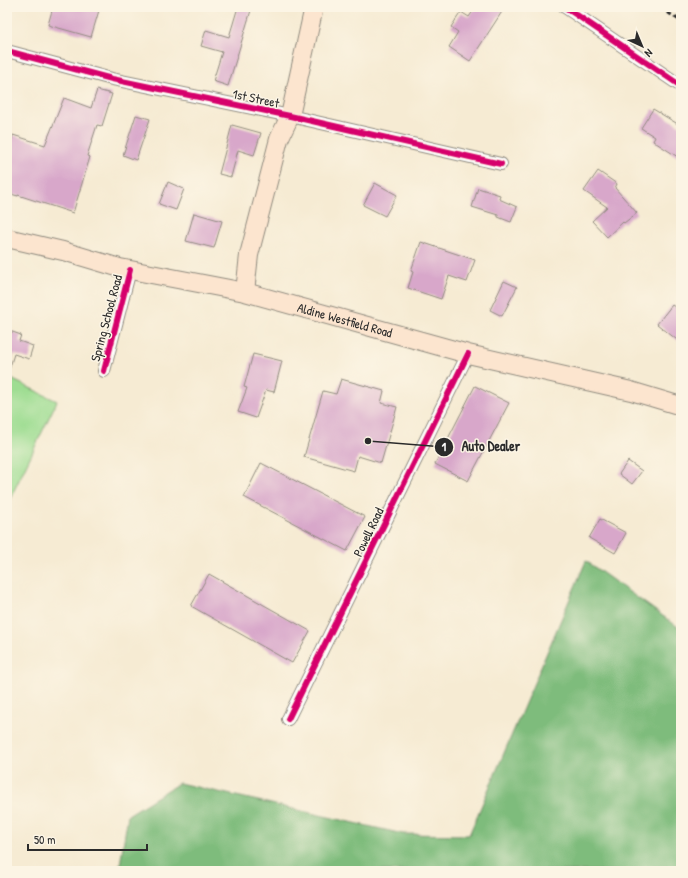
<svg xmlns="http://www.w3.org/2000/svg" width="688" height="878" font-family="'Patrick Hand',sans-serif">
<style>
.green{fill:#9edd92;stroke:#64845e}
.forest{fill:#7ebc7c;stroke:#547454}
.building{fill:#d8a7ca}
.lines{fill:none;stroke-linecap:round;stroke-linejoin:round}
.street-casing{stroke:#908b7f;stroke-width:14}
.secondary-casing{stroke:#908b7f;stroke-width:20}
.street{stroke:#fff;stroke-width:12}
.secondary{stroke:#fce5cf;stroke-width:18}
.rail{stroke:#2b2b2b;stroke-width:3;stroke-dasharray:6 3;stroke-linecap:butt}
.cycleway-casing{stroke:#fcf5e5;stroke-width:8}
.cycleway{stroke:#d6006c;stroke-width:6}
.labels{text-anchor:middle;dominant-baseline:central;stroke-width:3;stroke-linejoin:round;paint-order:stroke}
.street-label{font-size:13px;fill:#2b2b2b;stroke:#fcf5e5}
.leader{fill:none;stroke:#2b2b2b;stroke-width:1.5}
.callout-dot{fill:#2b2b2b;stroke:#fcf5e5;stroke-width:1.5}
.mark-label{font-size:12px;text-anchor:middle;font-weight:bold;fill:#fff}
.callout-label{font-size:14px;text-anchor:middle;font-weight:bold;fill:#2b2b2b;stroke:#fcf5e5;stroke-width:3;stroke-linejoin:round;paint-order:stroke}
</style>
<rect width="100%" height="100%" fill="#fcf5e5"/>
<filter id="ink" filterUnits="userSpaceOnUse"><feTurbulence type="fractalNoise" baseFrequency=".025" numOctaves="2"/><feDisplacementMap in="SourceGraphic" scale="8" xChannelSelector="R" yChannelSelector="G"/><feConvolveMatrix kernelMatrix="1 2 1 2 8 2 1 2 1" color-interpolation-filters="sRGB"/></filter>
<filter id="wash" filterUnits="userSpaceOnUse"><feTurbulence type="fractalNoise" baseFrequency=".012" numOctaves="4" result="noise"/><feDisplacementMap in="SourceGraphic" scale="16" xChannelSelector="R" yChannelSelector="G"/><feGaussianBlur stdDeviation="0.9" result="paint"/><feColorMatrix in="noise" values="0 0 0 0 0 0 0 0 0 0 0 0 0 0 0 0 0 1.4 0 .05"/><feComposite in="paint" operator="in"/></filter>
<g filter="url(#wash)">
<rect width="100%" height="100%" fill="#f6ebd3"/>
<path class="green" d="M7,377l50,24 -50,104z"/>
<path class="forest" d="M586,561l95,68v242h-562l9,-56 51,-32 224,51 66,1z"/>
<g id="blocks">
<path class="building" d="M53,7h47l-9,30 -43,-12z
M238,7h14l-24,79 -15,-5 9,-29 -21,-6 5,-16 23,7z
M476,7h29l-35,54 -21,-14 9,-15 -7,-5 10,-15 8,5z
M97,90l15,4 -10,32 -5,-1 -10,31 3,1 -17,56 -55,-18v1l-11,-3v-37l6,-21 32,10 19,-47 27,10z
M653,109l28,17v33l-28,-18 2,-4 -14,-9z
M136,115l14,4 -14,41 -13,-5z
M232,125l29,8 -7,22 -16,-5 -7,27 -12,-3z
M598,171l19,13 -2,4 22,25 -13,10 -1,-1 -16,15 -15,-16 15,-14 -23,-16z
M168,182l16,7 -8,21 -17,-6z
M375,183l22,12 -12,21 -22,-11z
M478,188l22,7 -1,4 18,8 -6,15 -13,-5v-2l-26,-8z
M194,213l28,8 -8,27 -28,-7z
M421,242l54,18 -8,22 -18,-6 -8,23 -33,-11 5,-16 -2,-1z
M504,281l13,6 -15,29 -12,-6z
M672,305l9,6v32l-24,-19z
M7,330l14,5 -2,6 14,5 -4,13 -15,-5 -5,16h-2z
M253,354l29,7 -8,31 -8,-2 -10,28 -18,-6 9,-24 -3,-1z
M341,379l43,12 -3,12 16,4 -16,56 -23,-7 -4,15 -50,-14 19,-66 13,3z
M475,386l34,17 -41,78 -33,-17z
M628,461l14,10 -10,13 -13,-10z
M261,463l104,54 -18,34 -103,-54z
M600,519l26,14 -11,20 -26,-15z
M209,574l101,57 -18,32 -101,-57z"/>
</g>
</g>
<g filter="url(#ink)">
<use href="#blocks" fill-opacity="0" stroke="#908b7f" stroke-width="1"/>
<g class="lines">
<defs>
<path id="street" d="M565,7l116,79
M7,51l105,28 178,37 211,48
M104,371l26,-101
M288,719l180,-365"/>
<g id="secondary">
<path id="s1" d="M7,238l56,13 57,17 125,24 223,62 163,37 50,15"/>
<path d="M245,292l4,-37 30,-116 11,-23 24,-109"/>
</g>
</defs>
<use href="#street" class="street-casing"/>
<use href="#secondary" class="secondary-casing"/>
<use href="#street" class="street"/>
<use href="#secondary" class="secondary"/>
<path class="rail" d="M659,7l22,14"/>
<defs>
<path id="cycleway" d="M565,7l116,79
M7,51l105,28 178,37 211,48
M104,371l26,-101
M288,719l180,-365"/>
</defs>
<use href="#cycleway" class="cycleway-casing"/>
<use href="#cycleway" class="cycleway"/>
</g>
</g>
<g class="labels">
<g class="street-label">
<text transform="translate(256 98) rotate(12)">1st Street</text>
<text transform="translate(106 318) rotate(-75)">Spring School Road</text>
<text stroke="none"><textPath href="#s1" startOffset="348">Aldine Westfield Road</textPath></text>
<text transform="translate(368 532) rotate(-64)">Powell Road</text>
</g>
</g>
<path class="leader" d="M368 441L444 447"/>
<g class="callout-dot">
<circle cx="368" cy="441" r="4"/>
<circle cx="444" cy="447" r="10"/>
</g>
<g class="mark-label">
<text x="444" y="451">1</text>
</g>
<g class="callout-label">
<text x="491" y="451">Auto Dealer</text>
</g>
<rect width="688" height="878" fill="none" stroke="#fcf5e5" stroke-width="24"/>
<g transform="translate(642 46) rotate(136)" stroke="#fcf5e5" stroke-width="3" paint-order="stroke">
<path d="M0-3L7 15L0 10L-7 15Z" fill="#2b2b2b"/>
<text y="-6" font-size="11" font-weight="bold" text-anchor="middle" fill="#2b2b2b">N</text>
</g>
<path d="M28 844v6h119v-6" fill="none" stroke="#2b2b2b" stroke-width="2"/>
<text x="34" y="844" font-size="12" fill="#2b2b2b" stroke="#fcf5e5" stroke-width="3" paint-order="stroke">50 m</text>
</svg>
